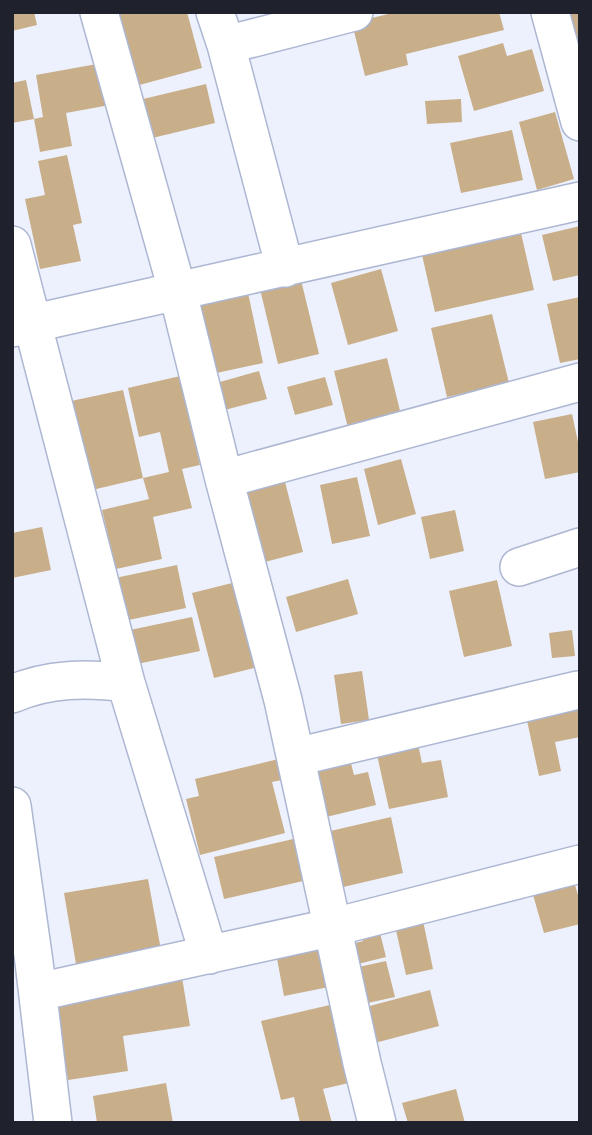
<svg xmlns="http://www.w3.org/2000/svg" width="592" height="1135" font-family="'Varela Round',sans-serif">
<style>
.building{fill:#c8ae89}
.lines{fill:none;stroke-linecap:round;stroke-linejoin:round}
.minor-casing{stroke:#adb7d2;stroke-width:40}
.minor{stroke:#fff;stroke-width:37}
</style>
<rect width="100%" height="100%" fill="#edf1fd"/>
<path class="building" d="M12,12h22l3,13 -25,6z
M111,12h76l15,56 -70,19z
M396,12h103l5,18 -98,24 2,11 -43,11 -13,-53z
M567,12h13v55z
M503,43l4,13 25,-7 12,42 -70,20 -16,-55z
M108,62l7,42 -49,9 6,33 -32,6 -6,-33 9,-2 -7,-42z
M26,80l8,39 -22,4v-40z
M206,84l9,39 -67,16 -9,-39z
M461,99l1,23 -35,2 -2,-23z
M555,112l19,67 -37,11 -18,-68z
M512,130l11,50 -62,13 -11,-50z
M67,155l15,68 -9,2 8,36 -41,8 -15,-70 20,-4 -7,-34z
M580,226v49l-27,6 -11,-46z
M521,233l13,57 -99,22 -13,-57z
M381,269l17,62 -50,14 -17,-62z
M301,280l18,74 -41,10 -18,-75z
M248,293l15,70 -56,12 -15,-71z
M580,297v62l-20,4 -13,-59z
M492,314l17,69 -62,14 -16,-69z
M387,358l15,61 -53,13 -15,-61z
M259,371l8,28 -46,12 -8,-27z
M189,374l12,49 -10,2 9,40 -18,4 10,39 -39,9 9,42 -46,10 -14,-59 47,-11 -6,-21 26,-6 -9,-40 -21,5 -11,-49z
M325,377l8,28 -38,10 -8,-28z
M123,390l20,88 -51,12 -21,-89z
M572,414l8,37v21l-35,7 -12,-57z
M401,459l15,55 -38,11 -14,-56z
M283,474l20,78 -42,11 -21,-78z
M357,477l13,59 -38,8 -12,-59z
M455,510l9,41 -34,8 -9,-42z
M42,527l9,43 -39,8v-45z
M177,565l9,43 -62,13 -9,-43z
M348,579l10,35 -62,18 -10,-35z
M497,580l15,66 -48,11 -15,-66z
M236,582l22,85 -44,11 -22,-85z
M192,617l8,34 -63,13 -7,-34z
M572,630l3,26 -23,2 -3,-25z
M362,671l7,49 -28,4 -7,-49z
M580,704v33l-25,5 6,29 -22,5 -13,-60z
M417,739l5,24 19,-3 7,37 -59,12 -12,-54z
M348,752l6,23 14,-3 8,33 -54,13 -13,-57z
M287,757l5,21 -20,4 13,51 -85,22 -14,-56 13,-3 -4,-17z
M391,817l12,56 -64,15 -13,-56z
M302,837l10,42 -88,20 -10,-42z
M573,878l7,24v22l-36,9 -13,-45z
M148,879l13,71 -85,14 -12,-71z
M421,911l12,58 -27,6 -13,-58z
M377,921l9,36 -32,8 -6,-20 15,-4 -4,-15z
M324,938l10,48 -50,10 -9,-48z
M386,961l9,36 -32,7 -9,-36z
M181,971l9,55 -67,10 5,35 -60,9 -12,-81z
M430,990l9,36 -68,18 -9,-36z
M334,1004l19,78 -30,7 9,34h-32l-6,-26 -13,3 -20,-79z
M166,1083l7,40h-76l-4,-27z
M456,1089l9,34h-57l-6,-20z"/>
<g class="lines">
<defs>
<path id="minor" d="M99,12l79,281 46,186 59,221 79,363 15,60
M215,12l11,33 59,223
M550,12l30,110
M226,45l128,-33
M12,245l114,438 83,272
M12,328l568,-127
M224,479l356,-97
M519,567l61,-20
M12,694c37,-16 75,-16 114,-11
M296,757l282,-67
M12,806l22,156 19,161
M38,992l296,-65 246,-63"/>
</defs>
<use href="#minor" class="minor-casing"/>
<use href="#minor" class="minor"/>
</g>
<rect width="592" height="1135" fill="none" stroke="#1f222d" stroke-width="28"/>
</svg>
